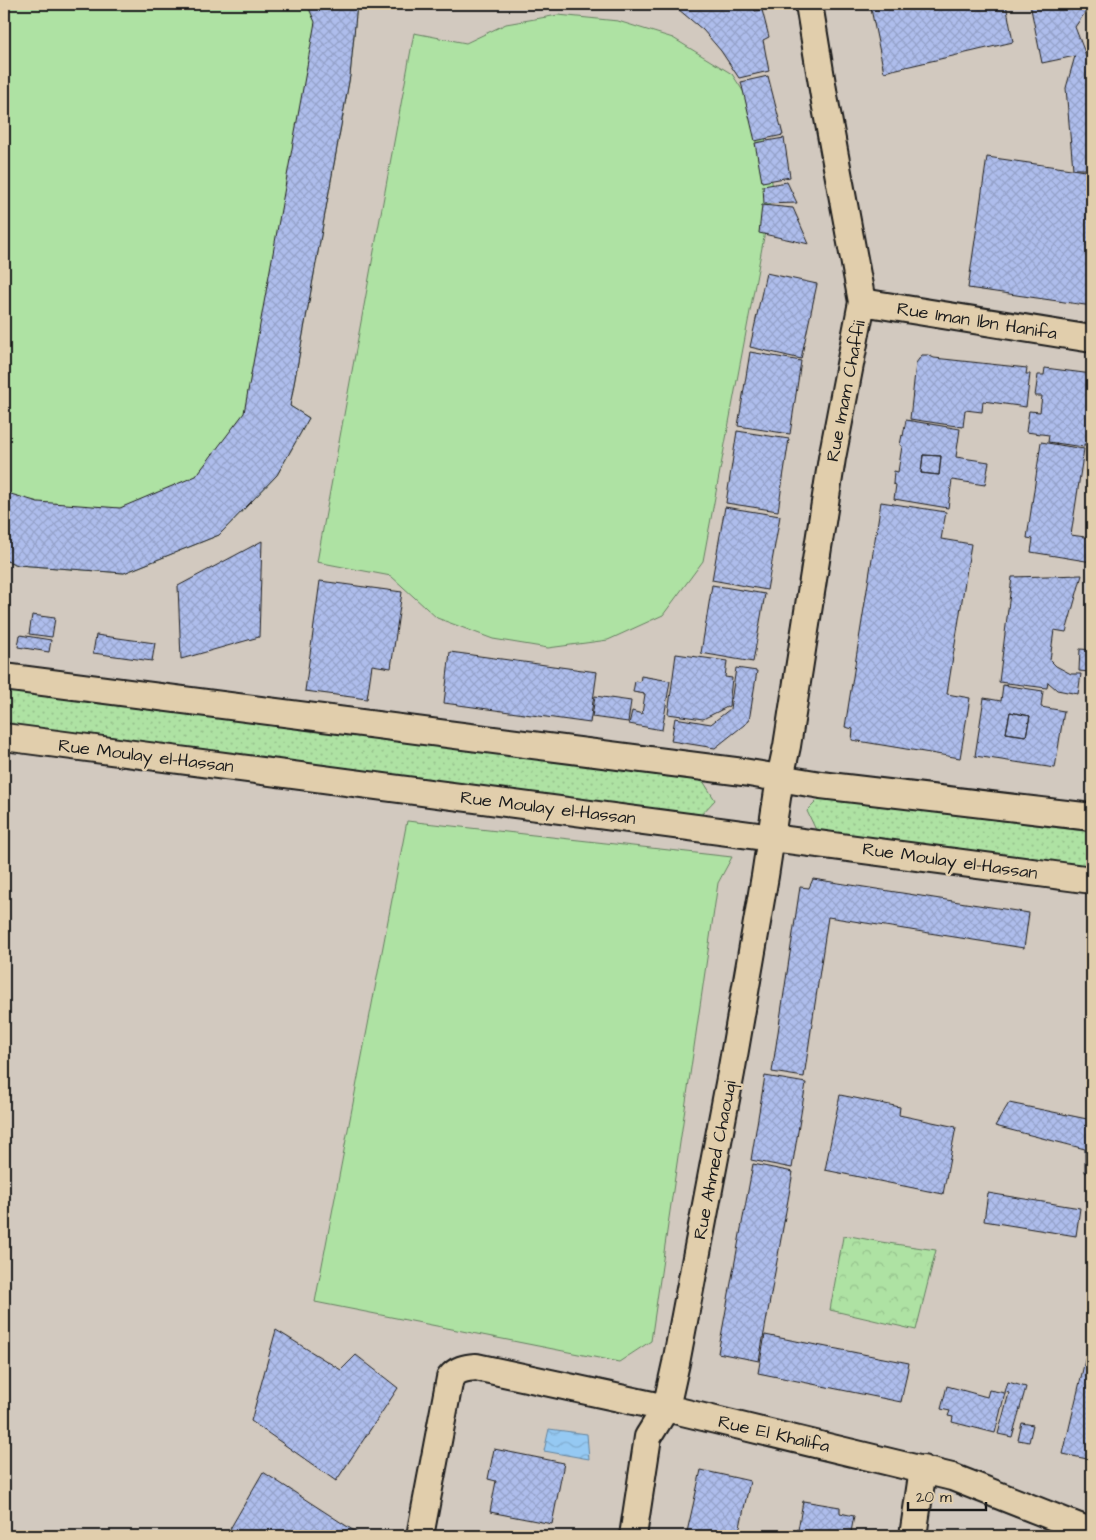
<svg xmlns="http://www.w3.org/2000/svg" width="1096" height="1540" font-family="'Architects Daughter',sans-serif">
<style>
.grass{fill:url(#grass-dots);stroke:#657f60}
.forest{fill:url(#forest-crowns);stroke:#657f60}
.garden{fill:#aee2a3;stroke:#657f60}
.water{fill:url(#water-waves);stroke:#65849d}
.building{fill:url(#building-cross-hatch);stroke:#1c1c1c;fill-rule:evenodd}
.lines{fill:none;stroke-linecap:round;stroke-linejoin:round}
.minor-casing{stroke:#1c1c1c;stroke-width:30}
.minor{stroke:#e1ceac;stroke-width:26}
.labels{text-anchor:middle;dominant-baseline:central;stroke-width:5;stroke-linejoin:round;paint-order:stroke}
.street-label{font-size:18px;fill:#1c1c1c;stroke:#e1ceac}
</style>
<defs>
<pattern id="grass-dots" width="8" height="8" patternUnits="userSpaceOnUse" patternTransform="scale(1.25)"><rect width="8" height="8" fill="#aee2a3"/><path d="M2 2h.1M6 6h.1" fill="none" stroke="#95c18c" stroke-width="1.8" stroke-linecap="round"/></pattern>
<pattern id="forest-crowns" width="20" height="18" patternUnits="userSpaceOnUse" patternTransform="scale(1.25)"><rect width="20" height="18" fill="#aee2a3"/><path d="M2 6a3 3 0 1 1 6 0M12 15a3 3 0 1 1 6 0" fill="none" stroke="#95c18c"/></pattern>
<pattern id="water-waves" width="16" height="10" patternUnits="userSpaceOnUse" patternTransform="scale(1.25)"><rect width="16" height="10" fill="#95c9f3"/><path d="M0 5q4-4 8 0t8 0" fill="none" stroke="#80acd0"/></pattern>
<pattern id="building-cross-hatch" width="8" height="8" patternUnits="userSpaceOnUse" patternTransform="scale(1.25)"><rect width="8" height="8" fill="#aebdec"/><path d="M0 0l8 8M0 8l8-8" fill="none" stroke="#95a2ca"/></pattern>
</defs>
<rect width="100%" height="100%" fill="#d2c9bf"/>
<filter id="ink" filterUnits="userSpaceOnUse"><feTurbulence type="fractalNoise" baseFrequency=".02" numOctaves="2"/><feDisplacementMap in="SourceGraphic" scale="10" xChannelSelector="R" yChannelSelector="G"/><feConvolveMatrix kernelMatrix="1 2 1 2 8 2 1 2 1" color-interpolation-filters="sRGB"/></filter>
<g filter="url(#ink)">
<path class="grass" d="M4,690l699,91 12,19 -15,16 -696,-90z
M820,798l272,34v36l-276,-38 -9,-19z"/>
<path class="forest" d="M850,1236l31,6 55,8 -20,80 -86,-20 13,-73z"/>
<path class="garden" d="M4,4h353l-7,72 -60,330 19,12 -32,57 -58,60 -95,38 -106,-8 -14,-5z
M558,15l60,6 55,17 59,36 31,48 10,67 -70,372 -40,54 -55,25 -60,8 -55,-9 -56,-21 -46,-42 -74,-14 97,-529 52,10 40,-19z
M407,821l325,36 -14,26 -67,458 -32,21 -304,-60z"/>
<path class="water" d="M549,1429l38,5 2,25 -45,-8z"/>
<path class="building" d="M307,4h50l-7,72 -60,330 19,12 -32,57 -58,60 -95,38 -106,-8 -14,-5v-68l34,10 82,6 76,-32 48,-63 71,-391z
M672,4h81l2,7 7,-1 7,27 -6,3 6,31 -30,7 -18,-27 -18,-21z
M870,4h136l7,38 -129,30z
M1030,4h62v2l-3,1 -14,20 17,44v98h-19l-7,-81 9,-32 -33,7z
M768,76l15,59 -28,6 -14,-59z
M784,138l6,39 -28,5 -7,-39z
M987,157l105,15v134l-124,-18z
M787,182l10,21 -33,1 -1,-18z
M762,205l31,3 16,36 -50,-11z
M766,273l51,11 -16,75 -51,-12z
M750,352l51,9 -11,73 -52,-8z
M922,355h6l6,3 93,10 -1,6h4l-4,33 -43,-6 -1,11 -17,-2 -2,17 -53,-8 6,-56z
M1045,368l47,6v71l-8,-1v3l-36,-5 1,-7 -23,-3 3,-21 11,1 2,-16h-7l3,-21h6z
M906,420l54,9 -4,28 33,5 -4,23 -33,-5 -4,28 -54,-9 2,-14 -3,-1 1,-13 4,1 4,-26 -2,-1 2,-10 1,1zM923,455l18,1 -2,19 -18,-2z
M737,431l52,8 -11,72 -52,-8z
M1041,442l43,7 -13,86 21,3v24l-61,-10 2,-13 -6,-1z
M923,455l18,1 -2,19 -18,-2z
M881,502l65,10 -5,27 30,5 -24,150 23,4 -10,60 -108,-18 1,-11 -8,-2z
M725,507l55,9 -13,74 -55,-10z
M262,541l-3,96 -78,22 -3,-73z
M1082,575l-16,57 -12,-2 -4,30 6,6 15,8h10l-3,20 -21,-4 -9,-8 -1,6 -48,-6 13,-105z
M320,581l82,11 -11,76 -19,-3 -5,34 -62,-8z
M712,585l53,9 -12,68 -52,-9z
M32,615l23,3 -3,19 -23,-3z
M20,635l31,5 -2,12 -31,-5z
M96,635l59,8 -3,18 -59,-8z
M1080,649l12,1v30h-3l1,-8 -11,-1z
M450,652l147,20 -7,51 -146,-20z
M676,654l51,7 -2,16 7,1 -3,28 -26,13 -35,-5z
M736,668l21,3 -8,50 -34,27 -44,-7 4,-23 36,6 19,-15z
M641,676l29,5 -8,49 -33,-6 3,-13 10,3 3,-20 -12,-2 2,-11 5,1z
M1003,685l40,6 -2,16 23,4 -9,57 -80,-12 9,-58 17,3zM1010,712l20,4 -4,20 -20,-3z
M595,696l36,5 -3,21 -36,-5z
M1010,712l20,4 -4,20 -20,-3z
M1092,729v49h-3z
M813,879l216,34 -5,35 -196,-31 -24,160 -32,-5 28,-185 9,1z
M765,1076l41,7 -14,85 -41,-8z
M840,1095l60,12 -1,8 57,12 -13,67 -118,-24z
M1009,1103l83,17v55l-7,-3v-23l-90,-23z
M753,1164l40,8 -34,189 -41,-8z
M988,1193l92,15 -4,28 -92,-15z
M276,1330l65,40 15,-15 42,33 -62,93 -85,-60z
M765,1335l144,28 -8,39 -143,-29z
M1090,1339l2,1v120l-29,-6z
M1008,1382l18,5 -14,50 -14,-3 11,-41 -4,-1z
M947,1386l40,11 2,-7 16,3 -10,40 -43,-11 1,-5 -5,-1 2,-5 -9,-2z
M1022,1423l11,2 -4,17 -11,-2z
M494,1449l70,14 -12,61 -62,-12 6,-31 -8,-2z
M701,1470l49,11 -12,55h-30l-21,-4z
M263,1472l99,64h-121l-11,-7z
M803,1501l37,6v6l14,3 -3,16 7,1 -1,3h-60z"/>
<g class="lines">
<defs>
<path id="minor" d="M862,302l230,37
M4,677l739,95 78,13 271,32
M4,737l1088,143
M420,1536l30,-158c7,-9 15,-10 26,-11l190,41 286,69 140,55
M633,1536l15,-99 18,-29 10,-45 55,-290 34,-197 15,-98 7,-32 45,-288 30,-156 -37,-200 -16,-98
M913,1536l10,-67"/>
</defs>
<use href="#minor" class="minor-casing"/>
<use href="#minor" class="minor"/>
</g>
</g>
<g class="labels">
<g class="street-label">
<text transform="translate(977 321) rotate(9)">Rue Iman lbn Hanifa</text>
<text transform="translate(846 391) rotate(-79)">Rue Imam Chaffii</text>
<text transform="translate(146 756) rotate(7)">Rue Moulay el-Hassan</text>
<text transform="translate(548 808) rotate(7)">Rue Moulay el-Hassan</text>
<text transform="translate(950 861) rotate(8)">Rue Moulay el-Hassan</text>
<text transform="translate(715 1160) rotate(-79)">Rue Ahmed Chaouqi</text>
<text transform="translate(774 1434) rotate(13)">Rue El Khalifa</text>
</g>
</g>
<rect width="1096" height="1540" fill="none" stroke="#e1ceac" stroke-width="20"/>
<rect x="10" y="10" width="1076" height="1520" fill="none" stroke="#1c1c1c" stroke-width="2" filter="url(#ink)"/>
<path d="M908 1502v8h78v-8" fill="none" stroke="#1c1c1c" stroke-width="2.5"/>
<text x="916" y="1502" font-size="15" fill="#1c1c1c" stroke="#e1ceac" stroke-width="4" paint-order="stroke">20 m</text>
</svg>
